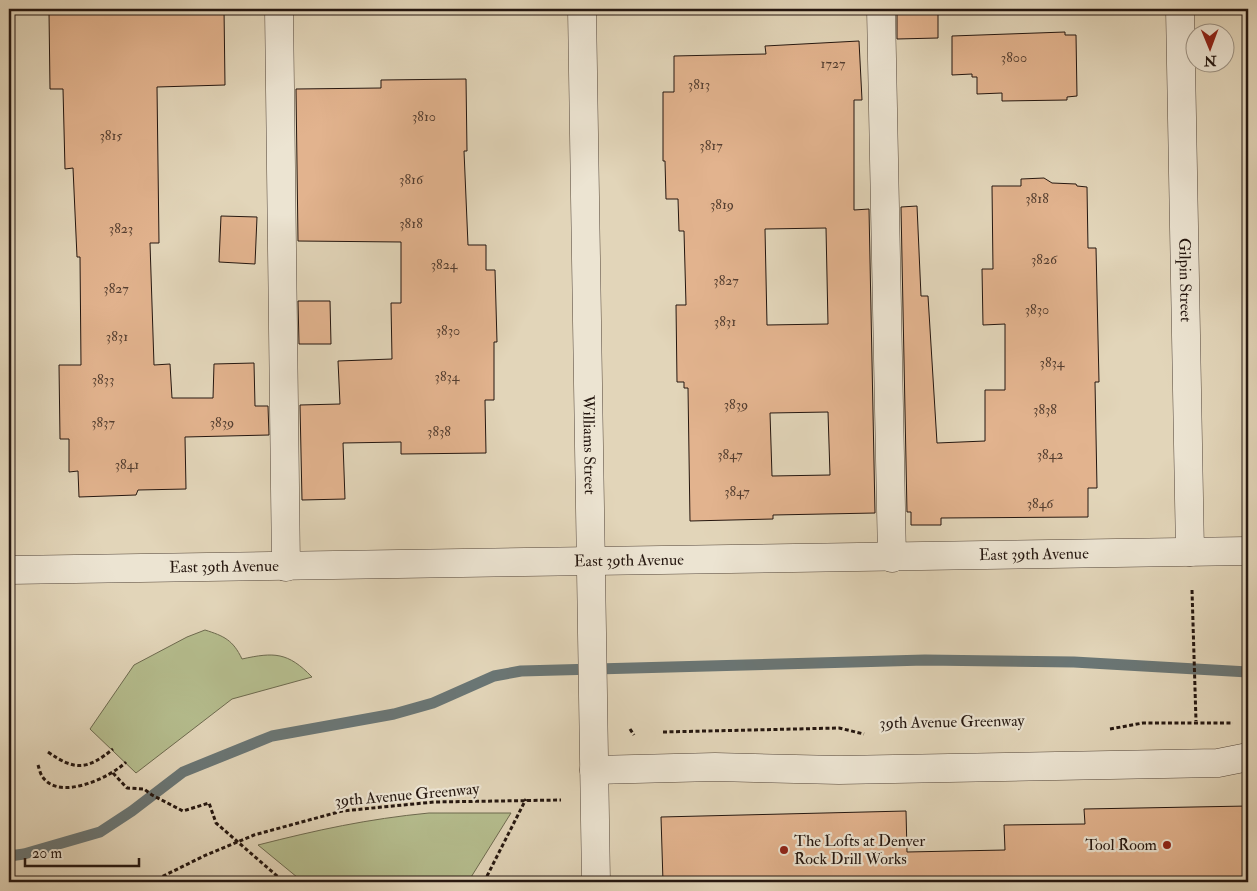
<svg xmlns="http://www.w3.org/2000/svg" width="1257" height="891" font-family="'IM FELL Double Pica',serif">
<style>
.green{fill:#b5bd8e;stroke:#6d6a4f}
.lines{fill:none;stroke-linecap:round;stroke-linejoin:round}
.stream{stroke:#6a7675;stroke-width:11}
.building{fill:#e2b38e;stroke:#251710;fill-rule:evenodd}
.minor-casing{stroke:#54463a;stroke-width:29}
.path{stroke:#251710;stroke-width:3;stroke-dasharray:4 2.5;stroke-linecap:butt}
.minor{stroke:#ece4d2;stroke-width:28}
.poi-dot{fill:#8f2418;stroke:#ece4d2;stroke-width:2}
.labels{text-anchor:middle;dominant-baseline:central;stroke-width:4.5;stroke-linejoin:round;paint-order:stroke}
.number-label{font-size:14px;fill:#543e30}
.street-label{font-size:16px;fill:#251710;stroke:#ece4d2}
.poi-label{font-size:16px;fill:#251710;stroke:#ece4d2;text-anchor:start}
</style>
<rect width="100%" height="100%" fill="#e2d5b9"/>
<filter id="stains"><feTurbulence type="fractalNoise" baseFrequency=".004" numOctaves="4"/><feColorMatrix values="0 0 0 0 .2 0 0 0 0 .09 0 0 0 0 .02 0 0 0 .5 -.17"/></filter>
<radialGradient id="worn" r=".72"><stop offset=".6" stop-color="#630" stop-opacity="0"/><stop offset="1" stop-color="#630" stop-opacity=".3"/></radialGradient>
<path class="green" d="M205,630c19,6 28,10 37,29 32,-7 46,-7 70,18l-80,22 -96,74 -46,-44 44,-64 53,-28z
M429,813h82l-43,69h-165l-45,-37c59,-15 109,-26 171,-32z"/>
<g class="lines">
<path class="stream" d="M9,856l15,-2 76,-22 32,-21 51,-39 89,-36 122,-22 39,-11 61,-27 27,-5 404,-11 149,2 174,10"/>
</g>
<path class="building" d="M224,9l1,76 -68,2 2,156h-9l4,122 16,-1 2,34h41l1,-34 40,-1 1,43h13l1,29 -84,2 1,52 -48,1 -2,5 -57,2 -1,-26 -9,1v-33h-9l-1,-74h22l-1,-108h-3l-4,-89 -8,1 -2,-80h-13l-1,-77z
M897,9h41v29l-41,1z
M1065,32v3h11l1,61 -10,1v3l-65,1v-8l-25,1v-17h-5v-3l-20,1v-39z
M859,41l3,59h-8v110l15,-1 6,304 -102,2v4l-83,2 -2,-133h-4v-6h-7l-1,-77h10l-2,-74h-5l-1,-32h-12l-1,-38h-2v-69h11v-36l92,-2 -1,-8zM826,228l2,96 -61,1 -2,-96zM828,412l2,63 -58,1 -2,-63z
M466,79l1,72h-3l4,94h18v25h9l2,72h-3v58h-9l1,53 -85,1v-12l-58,1 2,56 -43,1 -2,-95 40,-1 -2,-43 54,-2 -1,-56h10v-61l-103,-1 -2,-152 85,-1v-8z
M1044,178l8,5 24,1 1,2 10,1 1,61h8l3,134h-4l2,106h-9v29l-147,1v7h-30v-13h-4l-6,-305 16,-1 4,90h7l9,147 48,-2v-51h20v-66l-22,1 -1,-56h11l-1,-83h29v-7z
M221,216l36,1 -2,47 -36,-2z
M298,301h32l1,43h-32z
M1248,806v76h-585l-2,-65 245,-6 1,41 98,-2 -1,-25 81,-1 -1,-15z"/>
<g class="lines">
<defs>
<g id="minor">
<path d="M279,9l7,558"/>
<path id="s1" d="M582,9l14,873"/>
<path d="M881,9l11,549"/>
<path id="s2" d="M1180,9l10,543"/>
<path id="s3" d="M9,570l1239,-19"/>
<path d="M594,770l121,-3 124,3 379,-7 30,-6"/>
</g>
</defs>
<use href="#minor" class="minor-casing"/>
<path class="path" d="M1192,590l4,131
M630,729l4,6
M1110,729l33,-6h90
M663,732l176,-4 25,6
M48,752c27,19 39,18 65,-3
M38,765c1,3 2,8 4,11 16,26 68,2 84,-14
M113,773l14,15 17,1 8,6 31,16 26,-8 7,20 68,59
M151,882l55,-27 48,-20 88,-24 92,-9 127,-2
M484,882l42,-83"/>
<use href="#minor" class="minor"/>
</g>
<g class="poi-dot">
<circle cx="1167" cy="845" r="5"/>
<circle cx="784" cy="850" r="5"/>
</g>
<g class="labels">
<g class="number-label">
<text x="1014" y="57">3800</text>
<text x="833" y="63">1727</text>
<text x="699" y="84">3813</text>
<text x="424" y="116">3810</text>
<text x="111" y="135">3815</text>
<text x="711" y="145">3817</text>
<text x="411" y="179">3816</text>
<text x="1037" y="198">3818</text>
<text x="722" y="204">3819</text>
<text x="411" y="223">3818</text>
<text x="121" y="228">3823</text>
<text x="1044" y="259">3826</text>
<text x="444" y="264">3824</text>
<text x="726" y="280">3827</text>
<text x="116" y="288">3827</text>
<text x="1037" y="309">3830</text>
<text x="725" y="321">3831</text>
<text x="448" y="330">3830</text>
<text x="117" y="336">3831</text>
<text x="1052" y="362">3834</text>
<text x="447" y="376">3834</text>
<text x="103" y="379">3833</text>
<text x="736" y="404">3839</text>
<text x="1045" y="409">3838</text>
<text x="103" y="422">3837</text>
<text x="222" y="422">3839</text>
<text x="439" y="431">3838</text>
<text x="730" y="454">3847</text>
<text x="1050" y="454">3842</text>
<text x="127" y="464">3841</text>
<text x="737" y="491">3847</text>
<text x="1040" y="503">3846</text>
</g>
<g class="street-label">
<text stroke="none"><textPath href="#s2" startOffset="271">Gilpin Street</textPath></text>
<text stroke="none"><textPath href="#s1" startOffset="436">Williams Street</textPath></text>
<text stroke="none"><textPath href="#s3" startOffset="1025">East 39th Avenue</textPath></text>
<text stroke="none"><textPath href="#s3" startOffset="620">East 39th Avenue</textPath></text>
<text stroke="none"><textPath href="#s3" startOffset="215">East 39th Avenue</textPath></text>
<text transform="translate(952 722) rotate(-1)">39th Avenue Greenway</text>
<text transform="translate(407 795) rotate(-5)">39th Avenue Greenway</text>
</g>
<g class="poi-label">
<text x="794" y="841">The Lofts at Denver<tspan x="794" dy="18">Rock Drill Works</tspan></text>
<text x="1157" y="845" text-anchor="end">Tool Room</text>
</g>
</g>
<rect width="1257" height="891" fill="none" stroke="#e2d5b9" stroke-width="30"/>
<rect x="10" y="10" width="1237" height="871" fill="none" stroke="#251710" stroke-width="2.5"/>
<rect x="15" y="15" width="1227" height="861" fill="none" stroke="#251710"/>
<g transform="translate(1210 48) rotate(179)"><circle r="24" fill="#ece4d2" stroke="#9c9284"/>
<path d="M0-4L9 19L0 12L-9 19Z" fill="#8f2418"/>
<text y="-8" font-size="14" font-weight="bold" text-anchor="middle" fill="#251710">N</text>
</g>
<path d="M25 858v8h114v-8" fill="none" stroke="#251710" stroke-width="2.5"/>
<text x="32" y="858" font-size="15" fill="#251710" stroke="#ece4d2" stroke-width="4" paint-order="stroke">20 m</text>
<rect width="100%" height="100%" filter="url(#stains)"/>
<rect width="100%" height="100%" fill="url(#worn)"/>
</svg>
